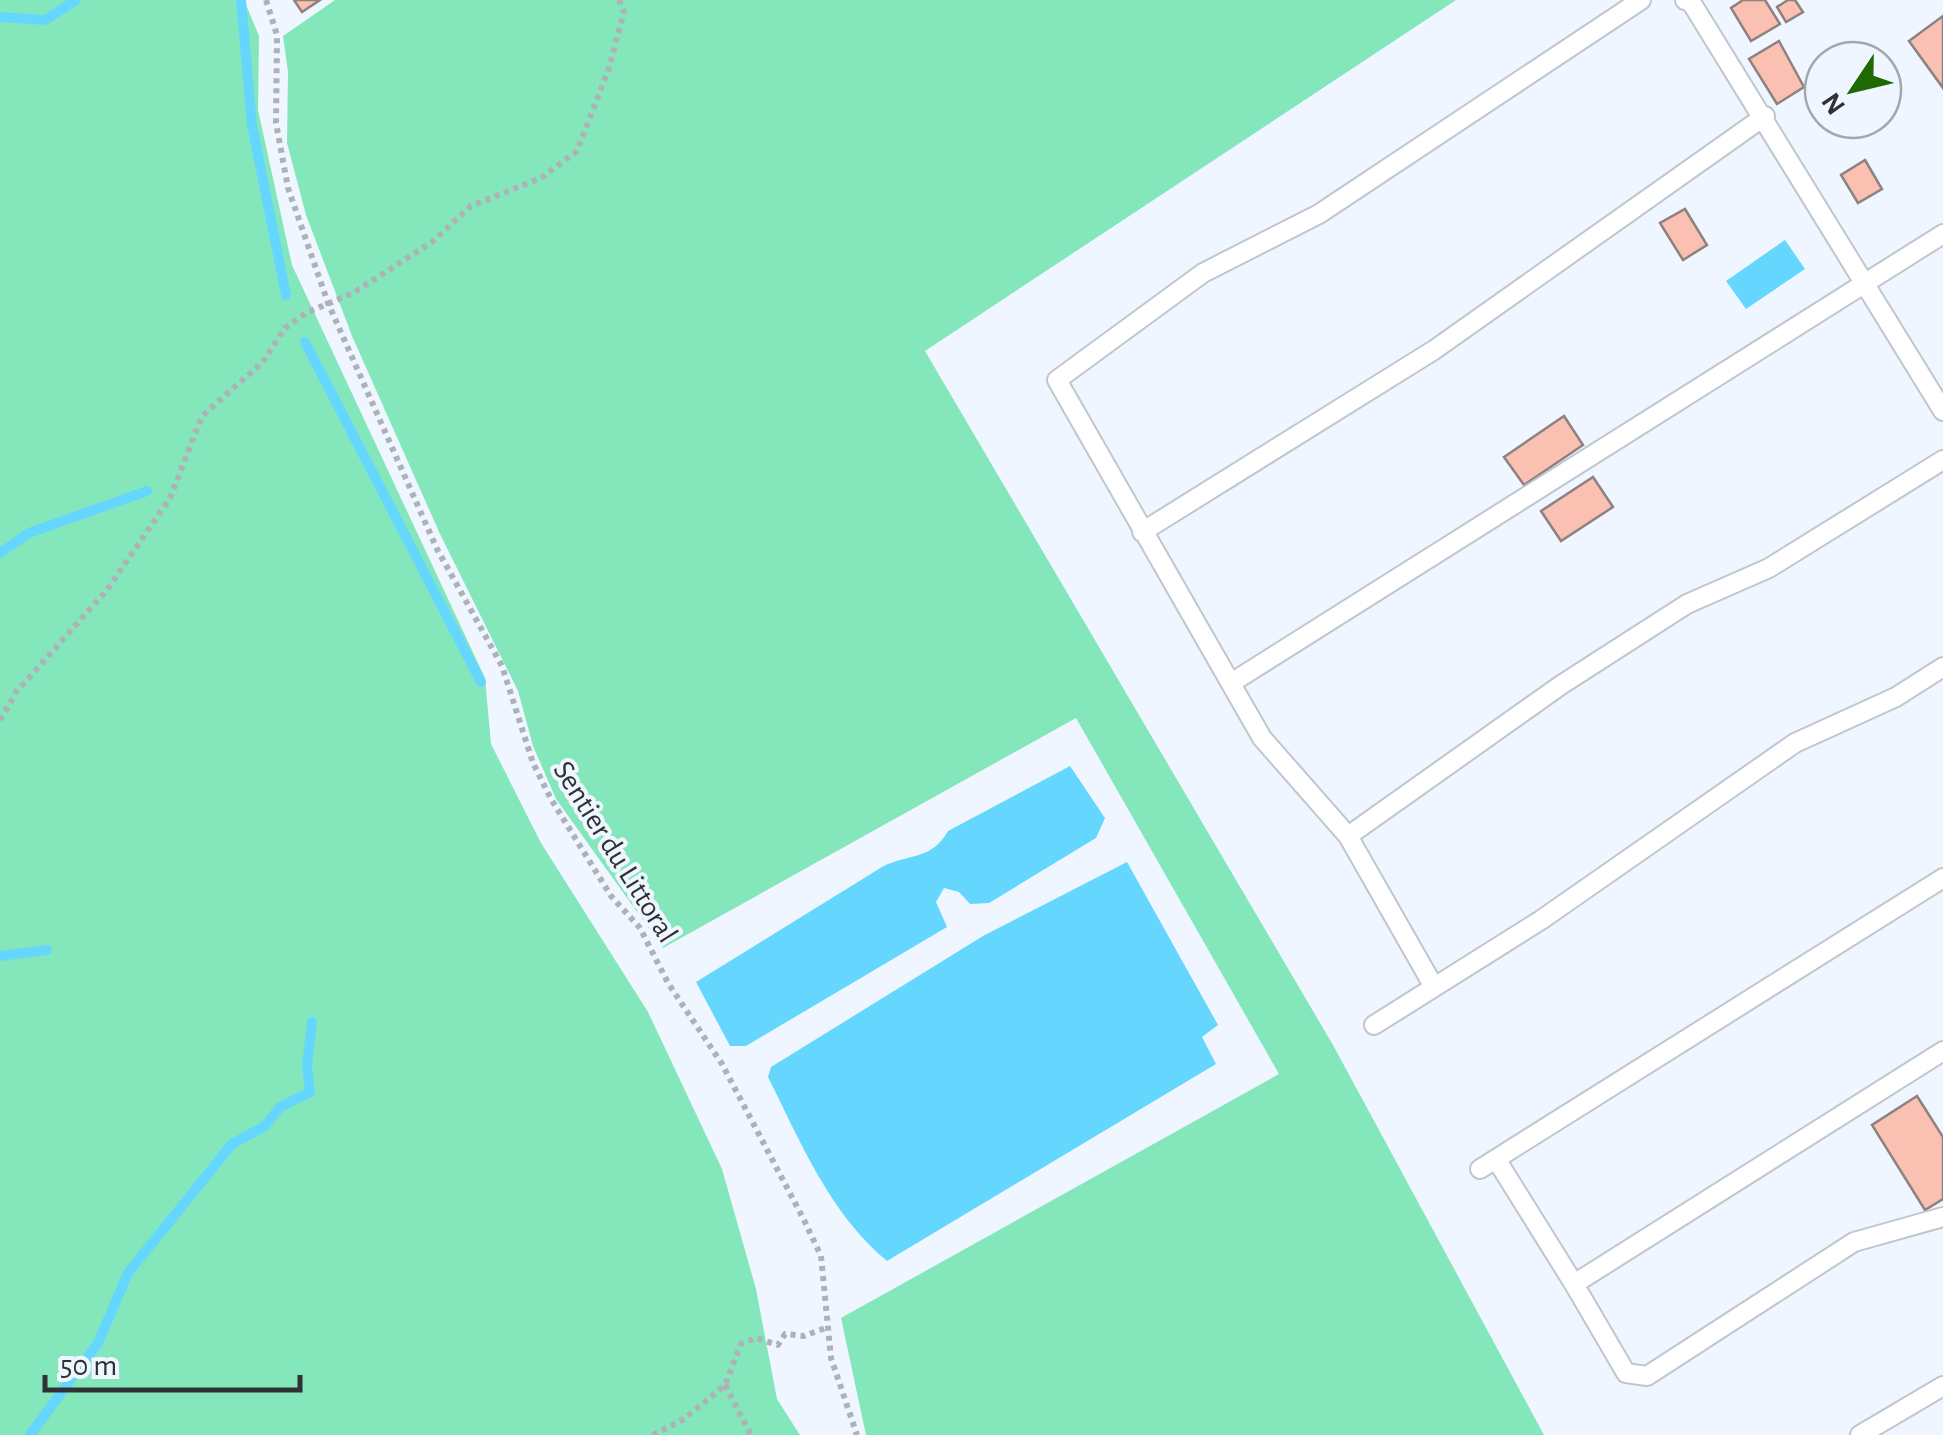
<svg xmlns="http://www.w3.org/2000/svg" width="1943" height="1435" font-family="'Alegreya Sans',sans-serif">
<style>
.green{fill:#84e7bb}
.water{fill:#65d7fe}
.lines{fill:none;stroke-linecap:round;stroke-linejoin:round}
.stream{stroke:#65d7fe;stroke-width:10}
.building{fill:#fac0b2;stroke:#8d8280;stroke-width:2.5}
.service-casing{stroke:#c0c6ce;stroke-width:22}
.path{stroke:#adb2b9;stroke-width:6;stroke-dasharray:5 5;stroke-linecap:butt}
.service{stroke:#fff;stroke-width:18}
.labels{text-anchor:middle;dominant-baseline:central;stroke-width:8;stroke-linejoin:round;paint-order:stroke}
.street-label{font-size:30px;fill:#2f3235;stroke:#f0f6ff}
</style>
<rect width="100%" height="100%" fill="#f0f6ff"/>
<path class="green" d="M0,0h244l15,36 -1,74 34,155 193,413 6,66 50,99 107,169 74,157 34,120 21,110 23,36h-800z
M335,0h1121l-531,351 408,694 211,390h-678l-25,-117 438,-244 -203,-356 -413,230 -107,-149 -23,-53 -15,-55 -78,-157 -88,-198 -46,-121 -19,-72 1,-71 -5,-36z"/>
<path class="water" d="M1785,240l20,29 -59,40 -20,-28z
M1070,766l35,52 -9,20 -107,65 -19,1 -11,-12 -15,-4 -8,14 11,25 -201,119h-16l-34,-64 186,-115c27,-14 49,-6 66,-36z
M1127,862l91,163 -16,12 14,27 -329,197c-57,-47 -87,-120 -119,-184l3,-10 212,-131z"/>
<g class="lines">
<path class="stream" d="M241,0l11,125 34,170
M0,17l45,3 31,-20
M305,342l176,340
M0,553l29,-20 118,-42
M0,956l47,-6
M30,1435l68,-92 30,-70 104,-129 33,-18 15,-19 30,-15 -3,-25 5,-45"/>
</g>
<path class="building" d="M294,0h26l-18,12z
M1743,0h22l15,24 -29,17 -20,-33z
M1788,0h7l8,12 -17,10 -9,-15z
M1943,16v72l-34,-47z
M1779,41l25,46 -27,17 -28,-45z
M1865,160l17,29 -24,14 -17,-28z
M1685,209l22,36 -24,15 -23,-37z
M1564,416l19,29 -59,40 -20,-28z
M1593,477l20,30 -52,34 -20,-30z
M1917,1096l26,41v62l-18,11 -53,-85z"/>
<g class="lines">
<defs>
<path id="service" d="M1685,0l6,2 252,409
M1142,532l292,-182 331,-234
M1231,683l712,-449
M1348,836l213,-151 126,-81 82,-36 174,-108
M1434,987l-86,-151 -86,-98 -205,-358 146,-107 116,-59 322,-214
M1374,1025l167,-105 254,-177 101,-46 47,-30
M1943,1051l-369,233 52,89 21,3 207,-134 89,-25
M1496,1159l78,125
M1480,1169l463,-291
M1860,1435l83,-49"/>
</defs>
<use href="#service" class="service-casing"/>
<path class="path" d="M266,0l11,35 -1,88 12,65 40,115 109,246 65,117 31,97 18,36 60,97 29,32 28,55 54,81 82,156 17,36 10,102 26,77
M0,720l17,-29 90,-101 63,-92 32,-82 61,-54 22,-34 21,-15 47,-20 79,-51 39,-36 70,-28 36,-27 32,-83 15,-56 -5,-12
M725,1385l26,50
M653,1435l31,-16 41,-34 16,-41 15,-6 22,7 7,-11 19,2 24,-9"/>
<use href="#service" class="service"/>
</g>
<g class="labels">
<g class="street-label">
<text transform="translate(615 852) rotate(58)">Sentier du Littoral</text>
</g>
</g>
<g transform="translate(1853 90) rotate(235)"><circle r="48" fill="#f0f6ff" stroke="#a3a8ae" stroke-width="2.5"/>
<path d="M0-8L18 38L0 25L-18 38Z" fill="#1e6904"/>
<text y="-15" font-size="28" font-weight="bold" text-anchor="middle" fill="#2f3235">N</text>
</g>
<path d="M45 1375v15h255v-15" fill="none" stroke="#2f3235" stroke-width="5"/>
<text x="60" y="1375" font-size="30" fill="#2f3235" stroke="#f0f6ff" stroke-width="8" paint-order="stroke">50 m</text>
</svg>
